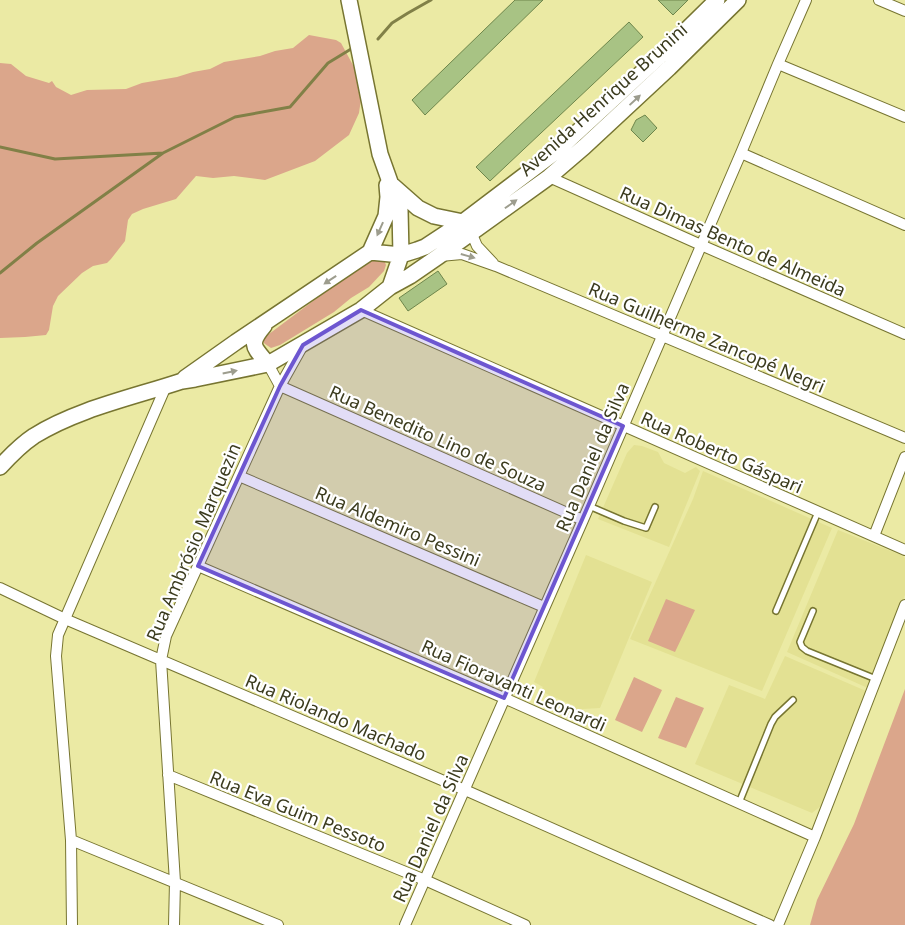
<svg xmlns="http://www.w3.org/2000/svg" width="905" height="925" font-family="'Noto Sans',sans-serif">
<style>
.built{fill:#e3e193}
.green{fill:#dba68b}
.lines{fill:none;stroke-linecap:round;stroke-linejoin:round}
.stream{stroke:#818047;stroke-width:3}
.building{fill:#a8c384;stroke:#6e864b}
.lane-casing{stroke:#777531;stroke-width:8}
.street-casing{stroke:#777531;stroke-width:12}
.secondary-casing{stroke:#777531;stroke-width:18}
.lane{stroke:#fff;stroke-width:5}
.street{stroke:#fff;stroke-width:10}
.secondary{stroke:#fff;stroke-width:15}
.oneway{fill:#9d9d8e}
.marked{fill:#6d56d0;fill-opacity:0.2;stroke:#6d56d0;stroke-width:4;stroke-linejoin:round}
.labels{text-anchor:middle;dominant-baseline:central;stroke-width:4.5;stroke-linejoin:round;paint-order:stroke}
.street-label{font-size:18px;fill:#3b3b1e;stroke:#fff}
</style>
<rect width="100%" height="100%" fill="#ebeaa4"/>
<path class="built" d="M634,445l8,1 16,6 6,11 21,10 11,-6 4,4 -31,76 -71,-28 29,-66z
M703,471l129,57 -70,163 -132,-52 63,-140z
M838,530l63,25 4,3v37l-35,94 -83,-37z
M586,555l66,27 -52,126 -17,1 -4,5 -6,-3 2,-5 -35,-15 3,-4 -9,-5z
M785,656l81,35 -45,115 -9,7 -117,-49 34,-79 36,14z"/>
<path class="green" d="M309,35l27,5 5,3 13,24 7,32 -2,14 -10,22 -34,26 -50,19 -31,-4 -21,2 -17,-2 -20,23 -33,10 -11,5 -4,6 -3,21 -14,18 -4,4 -14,3 -11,7 -24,23 -5,10 -4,24 -3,5 -21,2 -25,1v-275l11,1 15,12 23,7 3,-2 4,6 15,8 16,-5 39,-1 16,-6 35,-6 16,-5 17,-3 14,-7 36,-6 15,-5 18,-3z
M369,259l15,1 2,5 -2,6 -15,16 -18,11 -17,14 -54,33 -9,3 -6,-4 -4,-4z
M666,599l29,11 -20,42 -27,-11z
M634,677l28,13 -20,42 -27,-12z
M905,689v236h-95l7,-25 37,-76z
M676,697l28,11 -18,40 -28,-10z"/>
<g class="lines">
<path class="stream" d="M378,39l14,-16 16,-10 23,-13
M0,147l55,12 108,-6
M0,273l37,-30 126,-90 72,-36 55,-10 38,-44 23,-14"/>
</g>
<path class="building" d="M515,0h28l-118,115 -13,-15z
M658,0h30l-15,15z
M629,22l14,15 -153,144 -14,-14z
M645,115l12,13 -14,14 -12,-12 5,-10z
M438,271l9,13 -39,27 -9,-13z"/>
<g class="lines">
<defs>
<path id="lane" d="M589,506l35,15 22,7 9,-21
M776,611l42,-99
M813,611l-13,31 2,5 5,4 69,28
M739,803l32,-79 4,-7 18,-17"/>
<path id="street" d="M879,0l26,11
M778,64l127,53
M741,153l164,72
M549,177l152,68 204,89
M471,232l6,14 16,17
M440,256l22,-2 34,12 409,172
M361,310l544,240
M268,364l12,22
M280,386l303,134
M239,476l305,131
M874,536l31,-79
M198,566l306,132 311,139
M0,588l65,31 400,171 305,135
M168,775l257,105 100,45
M71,840l207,85
M72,925l-1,-85 -15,-184 2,-21 108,-249
M174,925l1,-43 -14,-222 5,-24 114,-250 23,-41
M405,925l178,-405 158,-367 37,-89 28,-64
M778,925l37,-88 90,-232"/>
<path id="secondary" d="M349,0l31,154 20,56 1,45 -11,32
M393,186l25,22 16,8 29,6
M370,252l31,3 16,-5 8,-3 38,-25 95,-72 104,-96 55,-54
M370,252l16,-36 2,-19 -1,-12
M264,326c-16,19 -10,21 4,38
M185,378l51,-36 134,-90
M0,467c10,-11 22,-23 34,-31 43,-27 100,-39 148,-55l13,-2 73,-15 93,-54 29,-23 20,-11 29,-20 110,-79 35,-30 85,-79 69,-68"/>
</defs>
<use href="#lane" class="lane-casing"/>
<use href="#street" class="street-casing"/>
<use href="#secondary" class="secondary-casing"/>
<use href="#lane" class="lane"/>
<use href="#street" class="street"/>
<use href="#secondary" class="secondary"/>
</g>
<defs><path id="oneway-solid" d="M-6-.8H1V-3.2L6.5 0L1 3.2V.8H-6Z" transform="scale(1.25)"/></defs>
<g class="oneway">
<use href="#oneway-solid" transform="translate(635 100) rotate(-43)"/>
<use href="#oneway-solid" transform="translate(511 204) rotate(-35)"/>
<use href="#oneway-solid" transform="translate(380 229) rotate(114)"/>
<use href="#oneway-solid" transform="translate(468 256) rotate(16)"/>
<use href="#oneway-solid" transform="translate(330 280) rotate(146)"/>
<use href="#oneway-solid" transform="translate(230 372) rotate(-12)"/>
</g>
<path class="marked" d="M361,310l262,116 -119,272 -306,-132 82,-180 23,-41z"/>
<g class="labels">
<g class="street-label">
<text transform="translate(603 99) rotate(-42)">Avenida Henrique Brunini</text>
<text transform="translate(733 241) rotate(24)">Rua Dimas Bento de Almeida</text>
<text transform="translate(707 337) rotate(23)">Rua Guilherme Zancopé Negri</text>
<text transform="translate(438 438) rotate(24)">Rua Benedito Lino de Souza</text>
<text transform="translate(722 452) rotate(24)">Rua Roberto Gáspari</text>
<text transform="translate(592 457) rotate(-67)">Rua Daniel da Silva</text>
<text transform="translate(398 526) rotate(23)">Rua Aldemiro Pessini</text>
<text transform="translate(193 542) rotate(-67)">Rua Ambrósio Marquezin</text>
<text transform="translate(514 685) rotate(24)">Rua Fioravanti Leonardi</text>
<text transform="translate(336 717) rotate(23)">Rua Riolando Machado</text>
<text transform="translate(298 811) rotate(22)">Rua Eva Guim Pessoto</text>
<text transform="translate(430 828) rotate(-66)">Rua Daniel da Silva</text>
</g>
</g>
</svg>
